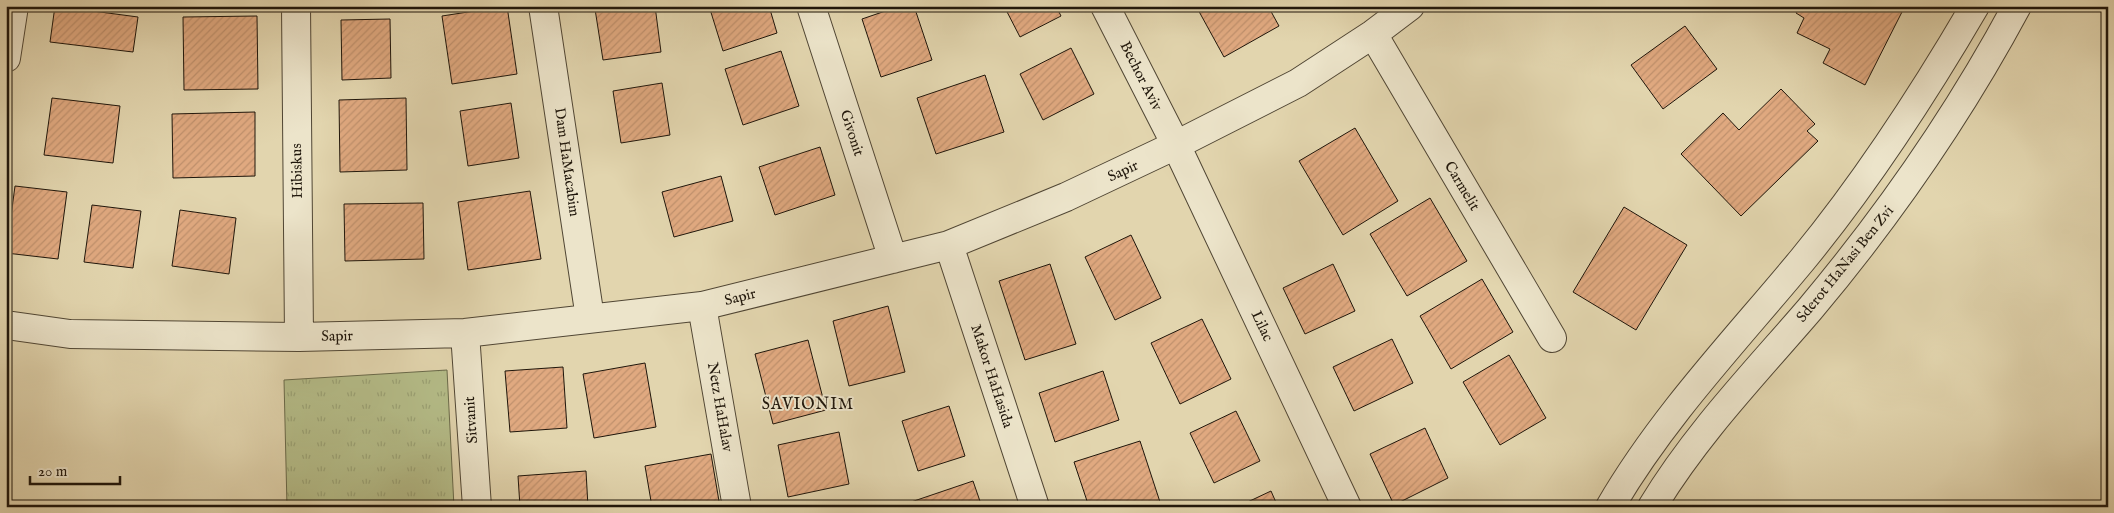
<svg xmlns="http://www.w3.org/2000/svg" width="2114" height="513" font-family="'IM FELL English',serif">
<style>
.grass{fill:url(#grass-tufts);stroke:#6a6a4a}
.building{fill:url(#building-hatch);stroke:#1f160b}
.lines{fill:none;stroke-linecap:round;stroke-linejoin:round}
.minor-casing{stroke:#504634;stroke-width:30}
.minor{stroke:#ece4ca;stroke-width:28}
.labels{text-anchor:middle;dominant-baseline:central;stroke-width:4;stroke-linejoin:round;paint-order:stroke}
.street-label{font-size:15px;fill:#1f160b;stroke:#ece4ca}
.neighbourhood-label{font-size:16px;letter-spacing:1px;fill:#1f160b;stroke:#ece4ca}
</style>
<defs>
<pattern id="grass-tufts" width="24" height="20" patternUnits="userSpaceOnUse" patternTransform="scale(1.25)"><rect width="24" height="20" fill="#b5bd89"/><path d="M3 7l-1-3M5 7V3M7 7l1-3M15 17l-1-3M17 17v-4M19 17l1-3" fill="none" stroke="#9ba275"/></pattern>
<pattern id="building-hatch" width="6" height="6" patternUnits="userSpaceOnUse" patternTransform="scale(1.25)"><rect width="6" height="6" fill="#e0a980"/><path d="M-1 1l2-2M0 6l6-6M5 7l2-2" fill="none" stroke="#c0916d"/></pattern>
</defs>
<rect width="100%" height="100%" fill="#e2d5ae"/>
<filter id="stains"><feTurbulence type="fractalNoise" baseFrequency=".004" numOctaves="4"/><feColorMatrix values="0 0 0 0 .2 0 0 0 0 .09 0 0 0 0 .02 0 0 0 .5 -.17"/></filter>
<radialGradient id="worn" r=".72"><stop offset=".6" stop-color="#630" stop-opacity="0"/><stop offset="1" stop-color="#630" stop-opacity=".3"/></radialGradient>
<path class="grass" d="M447,370l7,137h-167l-3,-127z"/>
<path class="building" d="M55,6l83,11 -5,35 -83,-10z
M507,6l10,68 -65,10 -10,-68z
M612,6h43l6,46 -58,8 -8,-51z
M709,6h60l8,27 -54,18z
M900,6h14l18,54 -51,17 -19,-58z
M1004,6h52l5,10 -41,21z
M1196,6h72l11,20 -55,31z
M1799,6h106l-40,79 -42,-22 7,-14 -33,-16 7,-15 -8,-5z
M257,16l1,73 -74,1 -1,-73z
M390,19l1,59 -49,2 -1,-60z
M1685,26l32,43 -54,40 -32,-44z
M1071,48l23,46 -51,26 -23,-46z
M781,51l18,55 -56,19 -18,-56z
M985,75l19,57 -68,22 -19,-56z
M662,83l8,52 -49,8 -8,-52z
M1781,89l34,35 -8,7 11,10 -77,75 -60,-62 42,-41 16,17z
M52,98l68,8 -7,57 -69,-8z
M406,98l1,72 -67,2 -1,-72z
M511,103l8,55 -51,8 -8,-55z
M255,112v64l-82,2 -1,-64z
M1355,128l43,73 -55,34 -44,-74z
M820,147l15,48 -60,20 -16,-48z
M721,176l12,45 -59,16 -12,-45z
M15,186l52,6 -9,67 -52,-6z
M530,191l11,68 -73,11 -10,-68z
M1430,198l37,63 -60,35 -37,-62z
M423,203l1,56 -79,2 -1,-57z
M92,205l49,6 -8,57 -49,-6z
M1624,207l63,38 -51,85 -63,-38z
M180,210l56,8 -7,56 -57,-8z
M1131,235l30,63 -46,22 -30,-63z
M1050,264l26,80 -51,16 -26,-79z
M1333,264l22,47 -50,23 -22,-46z
M1482,279l31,53 -62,37 -31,-53z
M888,306l17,66 -56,14 -16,-65z
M1202,319l29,60 -51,25 -29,-61z
M1392,339l21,44 -59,28 -21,-44z
M808,340l18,70 -53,14 -18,-70z
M1509,355l37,63 -46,27 -37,-63z
M645,363l11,64 -62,11 -11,-64z
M563,367l4,61 -57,4 -5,-61z
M1103,371l16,49 -64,22 -16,-49z
M949,406l16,50 -47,15 -16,-50z
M1236,411l24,50 -46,22 -24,-50z
M1425,428l23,50 -54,27 -24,-51z
M839,432l10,52 -61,13 -10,-52z
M1140,441l20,61 -14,5h-57l-15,-45z
M711,454l9,53h-68l-7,-41z
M586,471l2,36h-68l-2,-31z
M973,481l9,26h-70l-1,-5z
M1271,491l7,16h-41z"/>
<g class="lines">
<defs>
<path id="minor" d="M296,6l3,331
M543,6l47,312
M811,6l82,253
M1105,6l71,139 171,362
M1373,34l179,304
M6,58l8,-52
M949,245l86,262
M702,306l35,201
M6,325l64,9 229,3 166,-4 237,-27 247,-61 117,-48 110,-52 122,-62 75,-49 37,-28
M465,333l12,174
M1610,507c53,-91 126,-167 193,-248 65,-79 120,-164 172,-253
M1652,507c44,-73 103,-134 158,-198 79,-94 149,-195 207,-303"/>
</defs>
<use href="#minor" class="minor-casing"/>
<use href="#minor" class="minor"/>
</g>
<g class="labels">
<g class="street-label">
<text transform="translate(1141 76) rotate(63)">Bechor Aviv</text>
<text transform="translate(852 133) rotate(72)">Givonit</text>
<text transform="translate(567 162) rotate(82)">Dam HaMacabim</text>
<text transform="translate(297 171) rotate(-91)">Hibiskus</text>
<text transform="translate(1123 171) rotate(-25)">Sapir</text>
<text transform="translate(1462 186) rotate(59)">Carmelit</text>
<text transform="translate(1845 264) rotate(-51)">Sderot HaNasi Ben Zvi</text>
<text transform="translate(740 297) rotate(-14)">Sapir</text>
<text transform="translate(1262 326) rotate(65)">Lilac</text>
<text transform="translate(337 336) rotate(-1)">Sapir</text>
<text transform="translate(992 376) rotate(72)">Makor HaHasida</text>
<text transform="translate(720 407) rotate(80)">Netz HaHalav</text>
<text transform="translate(471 420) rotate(-94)">Sitvanit</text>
</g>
<g class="neighbourhood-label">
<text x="808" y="405">SAVIONIM</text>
</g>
</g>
<rect width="2114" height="513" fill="none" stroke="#e2d5ae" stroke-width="25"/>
<rect x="8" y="8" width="2099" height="498" fill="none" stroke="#1f160b" stroke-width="2.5"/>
<rect x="12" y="12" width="2089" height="488" fill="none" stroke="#1f160b"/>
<path d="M30 476v8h90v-8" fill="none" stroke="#1f160b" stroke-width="2.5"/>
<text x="38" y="476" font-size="15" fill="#1f160b" stroke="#ece4ca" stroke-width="4" paint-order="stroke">20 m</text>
<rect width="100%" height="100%" filter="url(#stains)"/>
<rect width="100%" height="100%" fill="url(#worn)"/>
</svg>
